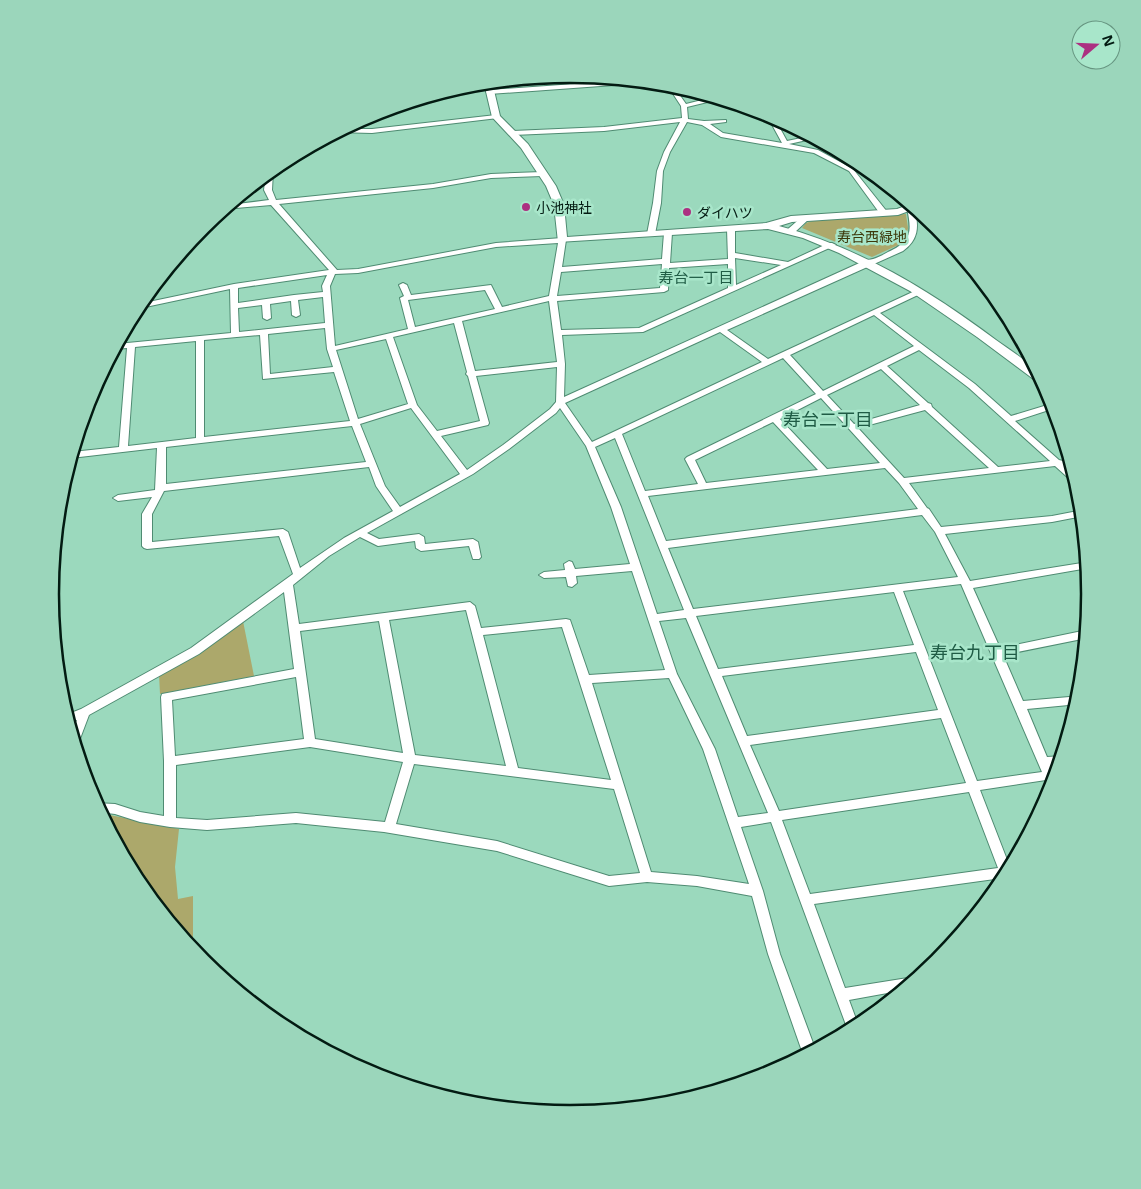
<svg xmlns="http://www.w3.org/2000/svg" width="1141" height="1189" font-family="'Noto Sans','Noto Sans JP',sans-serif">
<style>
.green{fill:#aca86b}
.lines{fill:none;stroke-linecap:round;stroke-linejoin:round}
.minor-casing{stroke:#4f8b72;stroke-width:2}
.tertiary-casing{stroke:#4f8b72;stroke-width:2}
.minor{fill:#fff;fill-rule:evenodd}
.tertiary{fill:#fff;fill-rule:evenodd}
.poi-dot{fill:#ac3081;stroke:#a8e6ca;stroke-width:2}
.labels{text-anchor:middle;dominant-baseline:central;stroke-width:5;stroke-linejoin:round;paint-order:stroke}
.far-poi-label{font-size:14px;fill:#031b12;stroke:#a8e6ca;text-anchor:start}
.far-park-label{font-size:14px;fill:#3c380a;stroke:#a8e6ca}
.far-neighbourhood-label{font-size:15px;fill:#1f5c45;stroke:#a8e6ca}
.neighbourhood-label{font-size:18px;fill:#1f5c45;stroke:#a8e6ca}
.rim{fill:none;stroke:#031b12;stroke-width:2.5}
</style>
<rect width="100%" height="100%" fill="#9bd9bd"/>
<path class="green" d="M906,214l2,14 -3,14 -33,15 -70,-29 4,-5 9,-3z
M243,621l11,55 -94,18 -1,-20z
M100,813l79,16 -4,38 3,32 15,-3v54l-55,-67z"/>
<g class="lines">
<defs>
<path id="minor" d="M631,80l14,1 -3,2 -153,11 -3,-2 3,-2z
M666,83l6,1 14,20 28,-7 6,2 -33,8 1,12 16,2 22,-1v2l-16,2 13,9 59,10 -12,-22 3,-2 3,2 11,20 24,-5 5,2 -27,6 29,6 35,19 35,44 -7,2 -32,-44 -35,-18 -93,-16 -19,-12 -15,-3 -17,30 -7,19 -2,32 -6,31 -4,2 -4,-2 6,-31 4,-32 7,-19 16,-30 -76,9 -91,4 -3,-2 3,-2 91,-4 78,-9 -1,-12z
M496,115l2,1v2l-126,15 -36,-1 7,-3h29z
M272,169l1,2 -1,19 4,10 157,-16 58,-10 51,-2 3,2 -3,2 -51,2 -58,10 -154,16 58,66 21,-1 138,-26 66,-5 4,2 -4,27 100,-8 2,-26 4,-2 4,2 -2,30 58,-4 -1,-30 4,-2 4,2v24l53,9 41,-19h3l4,2 -193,87 -81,3 3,29 -1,33 302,-137c8,0 15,-4 22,-8 24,-11 24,-20 19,-44l7,-2 5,5h-4c4,17 3,29 -12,40l-176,79 41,29 149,-69h3v4l-40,19 95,71 36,32 43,-13 1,5 -40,13 44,39 4,1 1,3 11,11 4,10 -4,-1 -20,-18 -146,17 18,25 2,1 12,18 111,-11 31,-6v6l-31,6 -107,12 25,47 118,-19v6l-115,20 27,60 87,-18v8l-84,17 20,46 58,-5 -2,8 -52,5 20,48 16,-1 -3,9 -9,1 5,11 -3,12 -3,-1 -4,-8 -66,10 31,80 -6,10 -3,-2 -188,26 31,84 69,-11 5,2 -15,11 -55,10 10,27 -10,6 -78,-211 -30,5 22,64 17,63 36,97 -12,6 -36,-103 -16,-58 -55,-10 -50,-4 -38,4 -112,-35 -113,-19 -88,-9 -89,7 -37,-3 -30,-5 -25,-8 -16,-2 -4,-9 20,1 25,8 24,4v-55l-3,-64 1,-3 132,-25 -10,-77 -85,62 -110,61 -11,29 -3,1 -4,-12 6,-13 -9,3 -2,-8 15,-6 110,-61 102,-74 -14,-38 -132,13 -3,-1 -2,-2v-32l10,-17 -34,4 -5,-3 5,-3 37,-5 2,-42 -86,10 1,-6 47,-5 8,-99 -13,1 3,-5 114,-11 -1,-44 -94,20 3,-5 95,-20 95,-14 -58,-65 -47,4 5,-4 40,-5 -5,-10 2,-16zM558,243l-9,53 -47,11 -11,-22 -80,10 -4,-10 -4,-2 -4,2 5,11 -4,2 8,31 -73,17 -5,-60 5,-12 23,-1 138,-26zM735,258l46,7 -45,20zM662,264l-2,24 -103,8 4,-24zM728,264v24l-89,40 -78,2 -4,-29 107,-9 4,-2 1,-22zM327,275l-5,11 1,6 -29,3 -56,8v-15zM485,290l10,19 -80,18 -7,-27zM323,297l2,26 -86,9 -1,-24 24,-3 1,13 4,2 4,-2 -1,-14 21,-3 1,14 4,2 4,-2 -2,-15zM549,301l8,61 -82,9 -13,-50zM874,315l40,31 -91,45 -33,-36zM454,323l13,49 -1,2 2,2 12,45 -43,10 -20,-26 -24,-68zM325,328l2,21 6,18 -63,7 -2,-40zM720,332l42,30 -170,80 -27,-39zM260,335l3,44 71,-7 16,49 -146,16v-97zM386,339l22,65 -50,15 -22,-69zM196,341v97l-68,8 7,-99zM919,350l50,38 81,73 -52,6 -66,-60 -1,-3 -3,-1 -41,-37zM783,358l33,36 -129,63 -2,2 13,25 -53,7 -23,-57zM557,367l-1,35 -6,7 -47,36 -36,25 -26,-34 47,-11 1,-2 -13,-47zM881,369l39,36 -66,19 -27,-29zM821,398l59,65 -53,6 -47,-50zM411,408l49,66 -60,33 -15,-21 -25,-62zM560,408l26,38 25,61 19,57 -55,5 -3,-7 -3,-1 -5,3 1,6 -21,2 -5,3 5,3 22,-1 2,9 4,1 5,-4 -1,-7 56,-5 33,99 -76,5 -19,-55 -4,-1 -85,9 -6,-22 -5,-4 -171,22 -6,-39 36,-29 31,-19 18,9 37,-5 1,7 5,3 48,-5 4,13h6l2,-2 -3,-15 -5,-3 -48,5 -1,-7 -5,-3 -40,5 -12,-6 106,-59 36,-25 47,-36zM925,410l64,58 -85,10 -46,-50zM773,422l45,48 -112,13 -11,-23zM352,426l14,36 -200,22v-37zM615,438l69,172 -27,4 -36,-107 -26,-60zM369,467l7,19 17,25 -49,27 -44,30 -12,-36 -5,-3 -131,13v-28l12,-23zM885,468l14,15 19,26 -252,32 -18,-45zM922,515l13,17 23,45 -265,32 -25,-61zM961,584l81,188 -65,9 -74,-190zM894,592l20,53 -196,24 -22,-53zM466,610l40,156 -91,-11 -26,-135zM686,618l82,195 -30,4 -23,-68 -38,-75 -18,-53zM379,621l24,132 -88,-14 -15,-108zM562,627l49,153 -93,-12 -35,-133zM916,652l22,58 -191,26 -25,-60zM296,677l8,62 -129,17 -3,-56zM669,678l34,71 46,135 -52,-8 -46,-4 -59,-189zM941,718l25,65 -187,28 -29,-66zM310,747l93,15 -18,60 -89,-9 -89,7 -31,-2v-53zM414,764l200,25 26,84 -31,3 -112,-35 -101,-17zM969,792l29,76 -188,26 -28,-74z
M803,216l7,2 -16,15h-6v-4z"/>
<path id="tertiary" d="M492,82l8,34 28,28 28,42 8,19 3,32 199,-14 25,-7 106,-7 14,-5 6,4 -19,7 -106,7 -13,4c81,22 150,64 217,114 18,13 39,25 50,45l-6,-1 -63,-47 -67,-46 -71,-38 -36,-15 -35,-9 -210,13 -4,-37 -8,-19 -25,-38 -29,-31 -8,-34z"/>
</defs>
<use href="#minor" class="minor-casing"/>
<use href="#tertiary" class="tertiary-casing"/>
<use href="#minor" class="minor"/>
<use href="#tertiary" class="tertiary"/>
</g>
<g class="poi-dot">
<circle cx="526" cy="207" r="5"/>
<circle cx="687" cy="212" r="5"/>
</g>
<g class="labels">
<g class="far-poi-label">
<text x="536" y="207">小池神社</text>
<text x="697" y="212">ダイハツ</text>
</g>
<g class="far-park-label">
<text x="872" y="236">寿台西緑地</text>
</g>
<g class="far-neighbourhood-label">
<text x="696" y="277">寿台一丁目</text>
</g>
<g class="neighbourhood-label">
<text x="828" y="419">寿台二丁目</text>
<text x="975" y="652">寿台九丁目</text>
</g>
</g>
<path d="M0 0H1141V1189H0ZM59 594a511 511 0 1 1 1022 0a511 511 0 1 1-1022 0Z" fill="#9bd6bb" fill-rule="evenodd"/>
<path class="rim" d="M59 594a511 511 0 1 1 1022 0a511 511 0 1 1-1022 0Z"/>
<g transform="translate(1096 45) rotate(71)"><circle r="24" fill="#a8e6ca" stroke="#669580"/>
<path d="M0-4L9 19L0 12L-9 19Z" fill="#ac3081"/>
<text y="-8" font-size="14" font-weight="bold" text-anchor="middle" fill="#031b12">N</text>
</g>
</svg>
